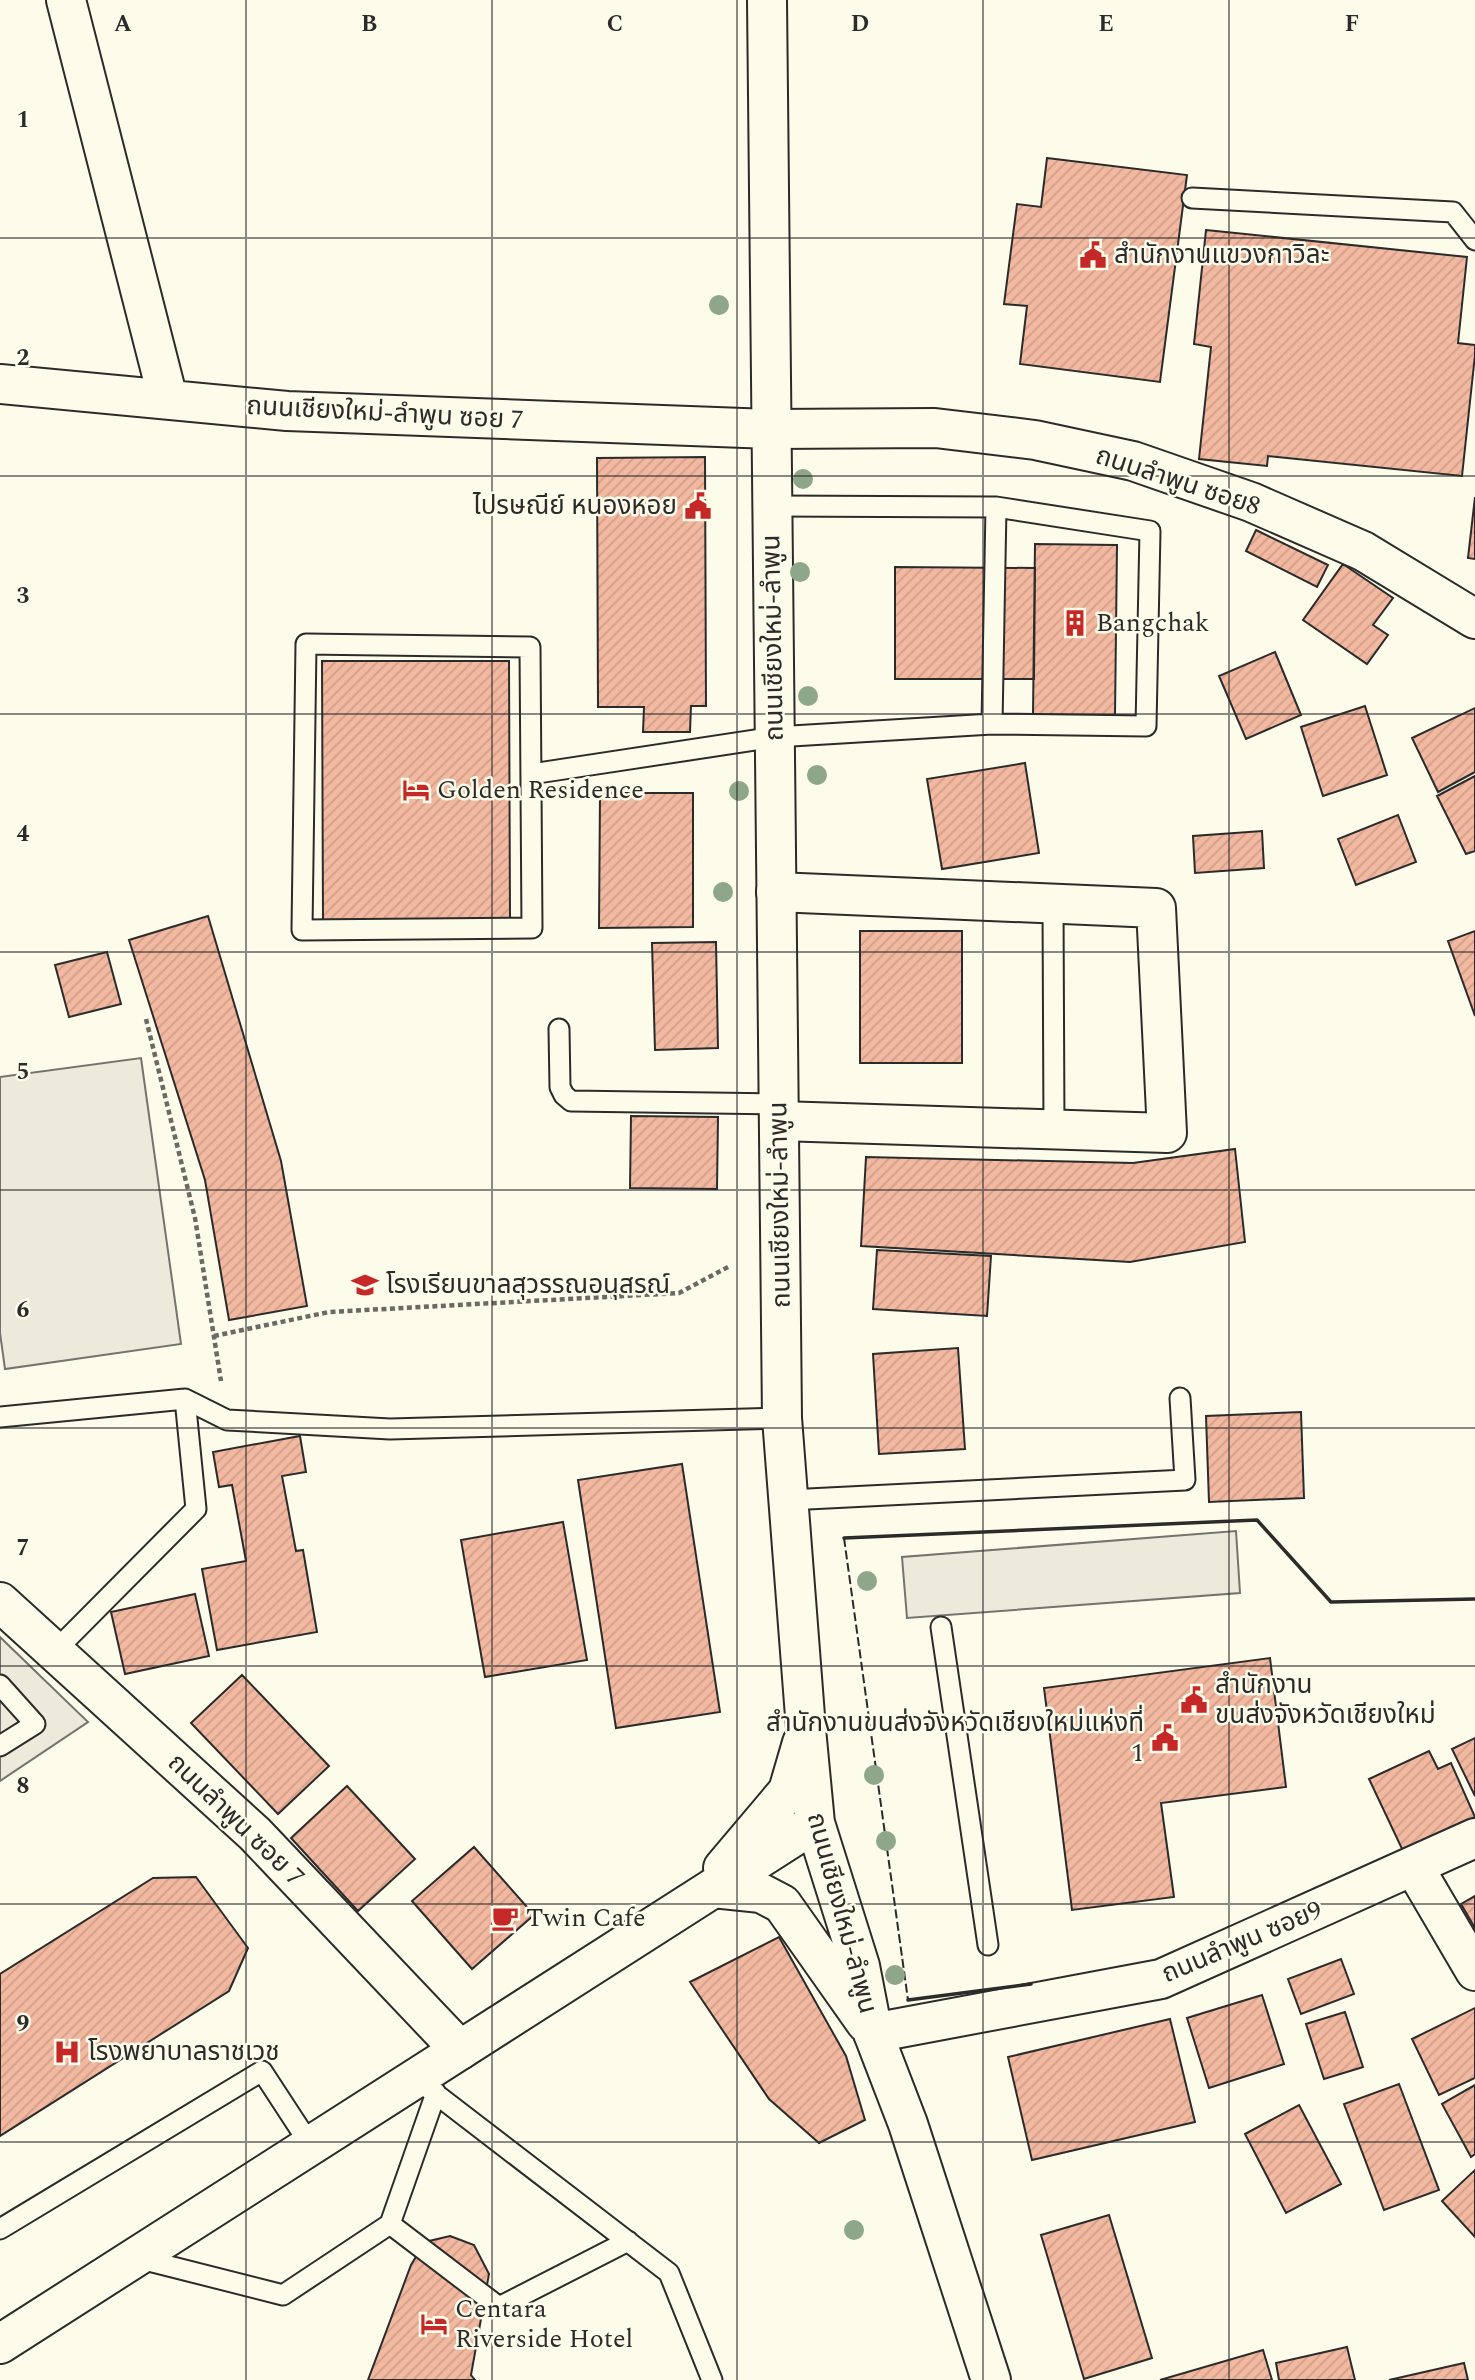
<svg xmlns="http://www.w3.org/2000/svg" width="1475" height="2380" font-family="Spectral,'Noto Sans Thai',serif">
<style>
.green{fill:#ecebdb;stroke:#74746e;stroke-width:2}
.parking{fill:#eceadb;stroke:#74746e;stroke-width:2}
.building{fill:url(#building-hatch);stroke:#2b2b2b;stroke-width:2}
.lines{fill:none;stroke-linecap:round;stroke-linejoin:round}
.lane-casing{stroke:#2b2b2b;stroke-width:23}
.street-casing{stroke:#2b2b2b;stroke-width:42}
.secondary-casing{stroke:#2b2b2b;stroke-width:42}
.path{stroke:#6a6964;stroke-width:4.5;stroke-dasharray:5 3.5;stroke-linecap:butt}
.lane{stroke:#fdfbea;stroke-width:19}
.street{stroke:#fdfbea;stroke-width:38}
.secondary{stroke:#fdfbea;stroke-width:38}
.fence{stroke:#2b2b2b;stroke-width:2;stroke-dasharray:9 3.5;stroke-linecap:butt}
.wall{stroke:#2b2b2b;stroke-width:3.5}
.tree{fill:#8ea78a}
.grid{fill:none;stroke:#2b2b2b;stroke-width:2;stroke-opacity:0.55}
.labels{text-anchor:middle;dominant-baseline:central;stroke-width:5;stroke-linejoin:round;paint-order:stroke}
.poi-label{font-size:26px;fill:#2b2b2b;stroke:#fdfbea;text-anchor:start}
.street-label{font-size:26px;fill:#2b2b2b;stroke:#fdfbea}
.grid-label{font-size:23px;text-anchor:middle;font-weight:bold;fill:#2b2b2b;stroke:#fdfbea;stroke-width:5;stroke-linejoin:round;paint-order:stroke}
</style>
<defs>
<pattern id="building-hatch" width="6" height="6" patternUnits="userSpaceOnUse" patternTransform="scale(1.75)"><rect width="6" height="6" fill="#f2b8a0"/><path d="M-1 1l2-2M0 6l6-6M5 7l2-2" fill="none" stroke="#d09e8a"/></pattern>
</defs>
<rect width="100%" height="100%" fill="#fdfbea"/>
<path class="green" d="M141,1058l40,286 -176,25 -5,-36v-256z"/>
<path class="parking" d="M1236,1531l4,62 -333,25 -5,-61z
M0,1637l88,85 -88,59z"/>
<path class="building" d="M1047,158l140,17 -27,207 -140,-18 7,-58 -23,-2 13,-100 24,3z
M1206,230l261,27 -9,86 17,2v10l-13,121 -194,-20 -1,10 -68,-7 12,-112 -17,-3z
M705,457l1,249h-15l-1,26h-47l1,-25h-46l-1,-249z
M1475,497v62l-7,-1z
M1256,530l72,35 -11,22 -71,-36z
M1035,544l82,1 -2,171 -82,-1z
M1343,564l50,34 -20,27 15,10 -21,29 -64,-44z
M895,567l140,1 -1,111h-139z
M1275,652l26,63 -55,24 -27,-63z
M322,661h187l1,258 -187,1z
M1365,706l22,69 -64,21 -22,-69z
M1475,708v64l-37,20 -26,-54z
M1025,763l14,90 -97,16 -15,-90z
M1475,776v75l-9,3 -29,-58z
M600,793h93v134l-94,1z
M1398,815l18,47 -60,23 -18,-46z
M1262,831l2,37 -69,5 -2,-37z
M208,916l73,245 26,145 -78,14 -24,-140 -76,-240z
M860,931h102v132h-102z
M1475,931v85l-27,-75z
M716,942l2,106 -63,2 -3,-107z
M107,952l14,52 -52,13 -14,-52z
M631,1116l87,1 -1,72 -87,-1z
M1235,1149l10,93 -115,20 -269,-16 5,-89 267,6z
M877,1250l114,6 -4,60 -114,-7z
M958,1348l7,101 -86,5 -6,-100z
M1301,1412l3,86 -95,4 -3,-86z
M300,1436l6,36 -24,4 14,75 7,-1 14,82 -100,18 -15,-81 44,-8 -14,-76 -13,2 -6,-35z
M682,1464l38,248 -104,16 -38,-248z
M563,1522l24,138 -102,17 -24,-137z
M195,1594l14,62 -84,18 -14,-62z
M1270,1658l16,129 -125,16 13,94 -102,13 -28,-222z
M242,1675l87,91 -51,48 -87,-91z
M1475,1738v58l-23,-47z
M1429,1751l9,18 13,-6 24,54 -72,34 -34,-72z
M347,1786l68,73 -57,52 -67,-73z
M474,1847l60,68 -62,54 -60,-68z
M196,1877l52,71 -19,43 -229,145v-162l153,-96z
M1475,1896v32l-14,-24z
M779,1937l67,119 19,64 -46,23 -50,-44 -79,-117z
M1341,1959l13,35 -53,20 -13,-35z
M1262,1995l22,69 -75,24 -22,-70z
M1475,2008v70l-36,17 -27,-56z
M1345,2012l18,55 -39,12 -18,-55z
M1170,2019l25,103 -163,38 -24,-103z
M1399,2084l40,106 -55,20 -40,-106z
M1475,2085v69l-4,3 -29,-53z
M1299,2105l42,79 -55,29 -41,-79z
M1475,2170v67l-33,-36z
M1109,2215l43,143 -68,21 -43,-144z
M450,2236l24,9 15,29 -18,101 4,5h-107l43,-115 14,-23z
M1347,2347l8,33h-76l-3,-17z
M1263,2350l9,30h-112z
M1464,2363l4,17h-79z"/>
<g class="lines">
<defs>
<path id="lane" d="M1192,198l261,14 22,28
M306,644l224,3 2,281 -230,2z
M992,724l4,-217
M531,774l244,-37 217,-13 154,2 4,-195 -154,-24 -224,-1
M1053,904l1,226
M559,1029l1,58 4,8 7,6 208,3
M0,1417l185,-18 42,21 163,9 392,-11
M788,1500l397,-20 -5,-82
M941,1627l47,318
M55,1651l141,-142 -11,-110
M0,1685l35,39 -35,22
M415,2078l254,195 43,107
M436,2093l-46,131 109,83 129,-66
M0,2229l262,-158 49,75
M137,2258l146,37 107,-71"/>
<path id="street" d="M66,0l102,399
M0,384l287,27 484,18 164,-1 100,12 98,21 118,41 112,49 112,68
M776,892l380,16 11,225 -388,-12
M0,1602l255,232 205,216
M1414,1867l61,104
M873,2033l288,-54 314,-141"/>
<path id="secondary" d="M767,0l15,1418 24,311 9,94 45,143 13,67 35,91 83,256
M723,1868l65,-77 14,-48
M713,1888l48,5 21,11 84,119
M0,2344l815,-521"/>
</defs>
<use href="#lane" class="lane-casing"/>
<use href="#street" class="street-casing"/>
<use href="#secondary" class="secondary-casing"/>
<path class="path" d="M146,1019l49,199 26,163
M214,1336l115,-24 350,-19 51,-27"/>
<use href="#lane" class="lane"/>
<use href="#street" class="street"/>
<use href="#secondary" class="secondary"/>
<path class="fence" d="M844,1538l64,462"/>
<path class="wall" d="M844,1538l413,-18 74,82 144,-3
M908,2000l123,-16"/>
</g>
<g class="tree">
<circle cx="719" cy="305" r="10"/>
<circle cx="803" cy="479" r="10"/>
<circle cx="800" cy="572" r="10"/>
<circle cx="808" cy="696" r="10"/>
<circle cx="817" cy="775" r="10"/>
<circle cx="739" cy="791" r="10"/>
<circle cx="723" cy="892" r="10"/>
<circle cx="867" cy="1581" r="10"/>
<circle cx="874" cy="1775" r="10"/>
<circle cx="886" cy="1841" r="10"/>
<circle cx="895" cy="1975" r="10"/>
<circle cx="854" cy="2230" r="10"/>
</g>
<path class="grid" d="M246,0v2380M492,0v2380M737,0v2380M983,0v2380M1229,0v2380M0,238h1475M0,476h1475M0,714h1475M0,952h1475M0,1190h1475M0,1428h1475M0,1666h1475M0,1904h1475M0,2142h1475"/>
<defs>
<symbol id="civic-bare" viewBox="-9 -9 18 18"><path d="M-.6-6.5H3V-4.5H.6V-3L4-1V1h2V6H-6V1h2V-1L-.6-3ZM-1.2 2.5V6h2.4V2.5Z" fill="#c62828" stroke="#fdfbea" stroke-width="2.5" paint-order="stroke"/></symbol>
<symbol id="building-bare" viewBox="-9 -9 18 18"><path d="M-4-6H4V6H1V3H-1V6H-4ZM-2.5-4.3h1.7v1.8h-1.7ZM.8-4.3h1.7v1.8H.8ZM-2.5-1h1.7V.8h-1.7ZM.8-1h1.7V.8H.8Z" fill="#c62828" stroke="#fdfbea" stroke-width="2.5" paint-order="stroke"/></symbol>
<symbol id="hotel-bare" viewBox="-9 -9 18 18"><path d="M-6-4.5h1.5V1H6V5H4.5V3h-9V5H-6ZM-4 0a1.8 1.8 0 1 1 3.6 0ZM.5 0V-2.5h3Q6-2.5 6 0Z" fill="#c62828" stroke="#fdfbea" stroke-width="2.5" paint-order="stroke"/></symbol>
<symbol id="school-bare" viewBox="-9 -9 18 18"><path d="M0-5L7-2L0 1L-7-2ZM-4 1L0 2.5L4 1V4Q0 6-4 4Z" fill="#c62828" stroke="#fdfbea" stroke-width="2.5" paint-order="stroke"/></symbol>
<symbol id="cafe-bare" viewBox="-9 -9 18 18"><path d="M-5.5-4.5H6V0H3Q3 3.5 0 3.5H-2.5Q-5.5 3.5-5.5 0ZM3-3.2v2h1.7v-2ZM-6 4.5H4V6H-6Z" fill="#c62828" stroke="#fdfbea" stroke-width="2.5" paint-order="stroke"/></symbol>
<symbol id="hospital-bare" viewBox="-9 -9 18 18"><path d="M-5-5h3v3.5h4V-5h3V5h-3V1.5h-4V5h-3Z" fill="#c62828" stroke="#fdfbea" stroke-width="2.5" paint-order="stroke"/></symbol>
</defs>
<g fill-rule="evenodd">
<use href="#civic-bare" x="1074" y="236" width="38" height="38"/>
<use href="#civic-bare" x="679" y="487" width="38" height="38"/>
<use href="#building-bare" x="1056" y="604" width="38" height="38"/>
<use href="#hotel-bare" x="397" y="771" width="38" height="38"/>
<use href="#school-bare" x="346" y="1266" width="38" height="38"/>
<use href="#civic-bare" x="1175" y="1681" width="38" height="38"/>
<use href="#civic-bare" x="1146" y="1719" width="38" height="38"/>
<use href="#cafe-bare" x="486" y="1899" width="38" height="38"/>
<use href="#hospital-bare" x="48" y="2033" width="38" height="38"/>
<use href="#hotel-bare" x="415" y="2305" width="38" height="38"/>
</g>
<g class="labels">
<g class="poi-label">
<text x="1114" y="255">สำนักงานแขวงกาวิละ</text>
<text x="677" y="506" text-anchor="end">ไปรษณีย์ หนองหอย</text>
<text x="1096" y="623">Bangchak</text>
<text x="437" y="790">Golden Residence</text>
<text x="386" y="1285">โรงเรียนขาลสุวรรณอนุสรณ์</text>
<text x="1215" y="1685">สำนักงาน<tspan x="1215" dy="30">ขนส่งจังหวัดเชียงใหม่</tspan></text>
<text x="1144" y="1723" text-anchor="end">สำนักงานขนส่งจังหวัดเชียงใหม่แห่งที่<tspan x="1144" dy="30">1</tspan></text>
<text x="526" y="1918">Twin Cafe</text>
<text x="88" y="2052">โรงพยาบาลราชเวช</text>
<text x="455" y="2309">Centara<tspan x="455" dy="30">Riverside Hotel</tspan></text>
</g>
<g class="street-label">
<text transform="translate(385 413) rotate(3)">ถนนเชียงใหม่-ลำพูน ซอย 7</text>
<text transform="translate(1178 481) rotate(18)">ถนนลำพูน ซอย8</text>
<text transform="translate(773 638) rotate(-91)">ถนนเชียงใหม่-ลำพูน</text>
<text transform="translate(780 1205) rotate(-91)">ถนนเชียงใหม่-ลำพูน</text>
<text transform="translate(236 1820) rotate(44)">ถนนลำพูน ซอย 7</text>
<text transform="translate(842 1913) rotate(75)">ถนนเชียงใหม่-ลำพูน</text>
<text transform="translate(1242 1942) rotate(-23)">ถนนลำพูน ซอย9</text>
</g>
</g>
<g class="grid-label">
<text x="123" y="31">A</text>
<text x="369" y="31">B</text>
<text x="615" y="31">C</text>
<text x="860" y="31">D</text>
<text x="1106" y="31">E</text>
<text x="1352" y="31">F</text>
<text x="23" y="127">1</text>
<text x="23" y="365">2</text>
<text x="23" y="603">3</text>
<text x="23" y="841">4</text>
<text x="23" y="1079">5</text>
<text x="23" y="1317">6</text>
<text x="23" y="1555">7</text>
<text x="23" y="1793">8</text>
<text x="23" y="2031">9</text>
</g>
</svg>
